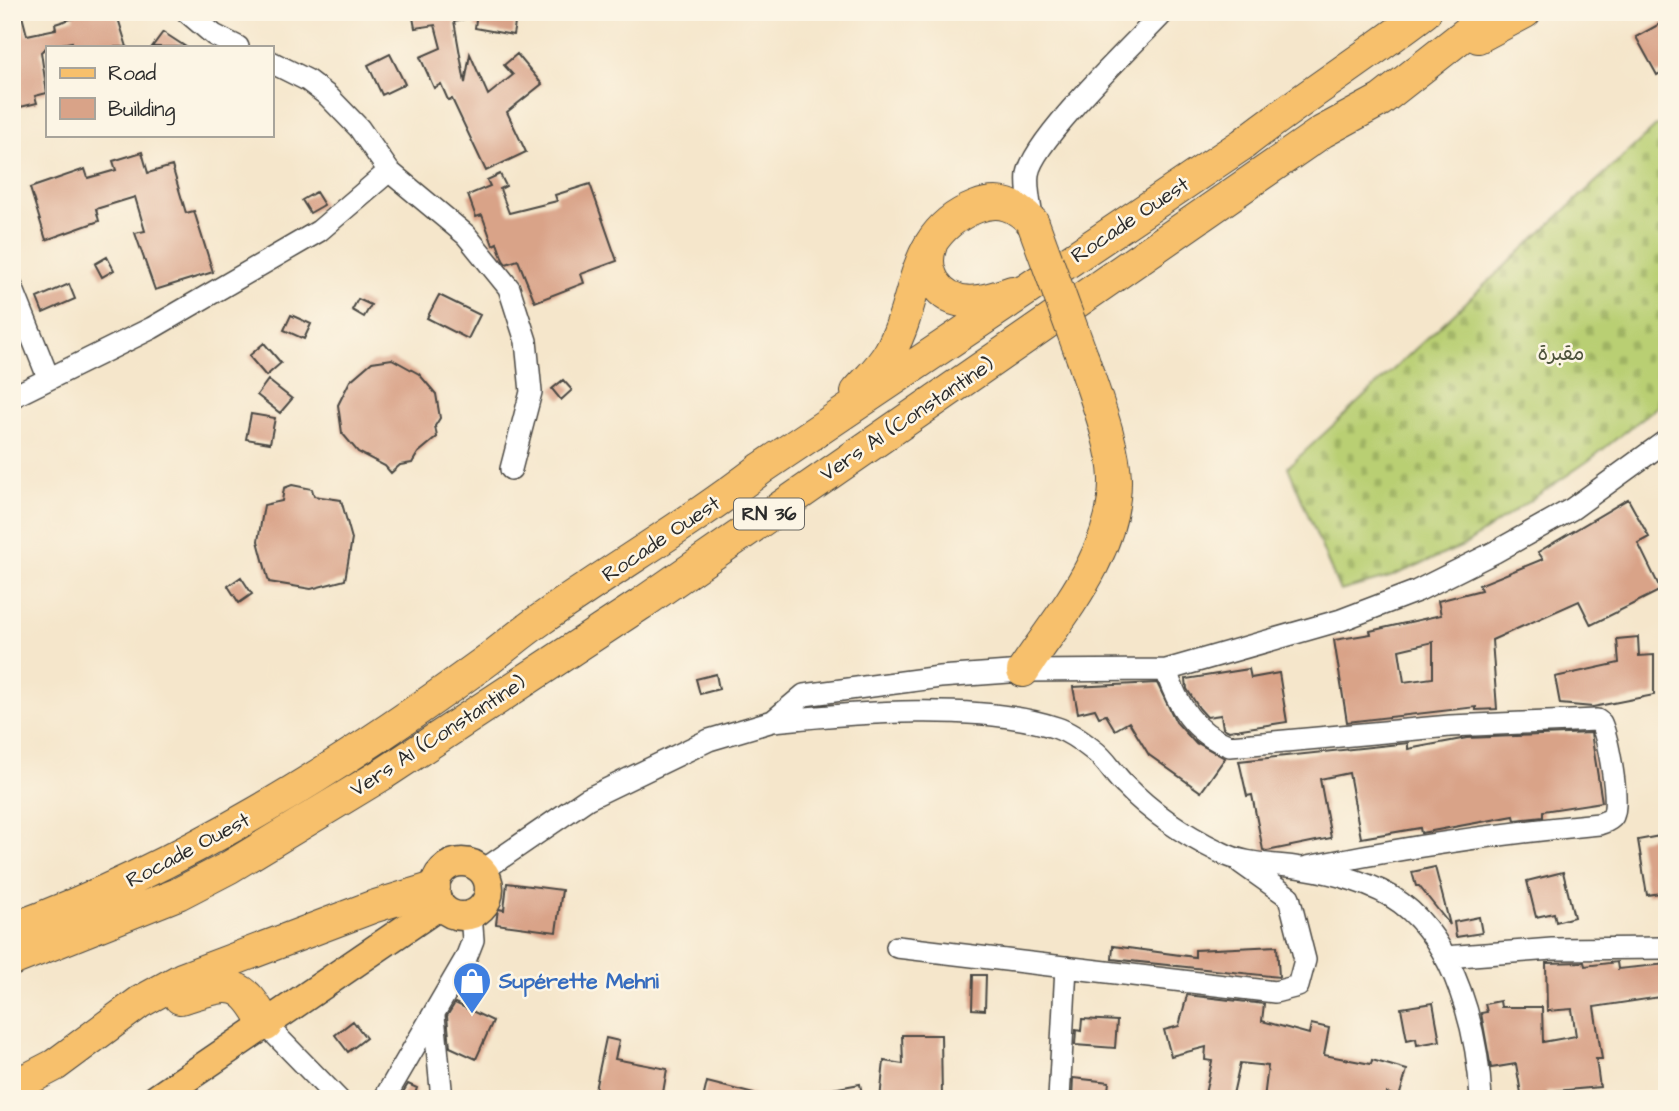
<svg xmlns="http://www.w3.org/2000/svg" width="1679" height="1111" font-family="'Architects Daughter','Playpen Sans Arabic',sans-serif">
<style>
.cemetery{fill:url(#cemetery-stones);stroke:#727d4f;stroke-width:2}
.building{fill:#d9a388;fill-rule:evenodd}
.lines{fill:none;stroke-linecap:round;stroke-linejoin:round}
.minor-casing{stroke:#494743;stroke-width:24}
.major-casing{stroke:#494743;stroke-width:31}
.highway-casing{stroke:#494743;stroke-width:34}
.minor{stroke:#fff;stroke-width:21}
.major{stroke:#f7c06c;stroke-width:28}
.highway{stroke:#f7c06c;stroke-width:32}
.highway-bridge-casing{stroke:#494743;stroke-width:34;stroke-linecap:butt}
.highway-bridge{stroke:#f7c06c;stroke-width:32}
.labels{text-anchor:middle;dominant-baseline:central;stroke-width:5;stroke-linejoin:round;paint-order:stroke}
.shield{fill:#fcf5e5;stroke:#6a6863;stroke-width:2}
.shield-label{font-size:19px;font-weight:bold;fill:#2b2b2b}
.street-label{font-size:21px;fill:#2b2b2b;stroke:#fcf5e5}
.park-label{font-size:21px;fill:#4e543d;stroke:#fcf5e5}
.shop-label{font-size:21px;font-weight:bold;fill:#366cbe;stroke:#fcf5e5;text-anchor:start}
</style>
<defs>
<pattern id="cemetery-stones" width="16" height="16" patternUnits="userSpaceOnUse" patternTransform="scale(1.75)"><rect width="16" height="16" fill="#b9cf73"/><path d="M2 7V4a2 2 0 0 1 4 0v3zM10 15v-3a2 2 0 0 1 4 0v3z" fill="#9fb264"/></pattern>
</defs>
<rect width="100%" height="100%" fill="#fcf5e5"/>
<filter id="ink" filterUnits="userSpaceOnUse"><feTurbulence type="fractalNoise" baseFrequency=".0143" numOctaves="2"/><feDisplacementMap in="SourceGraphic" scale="14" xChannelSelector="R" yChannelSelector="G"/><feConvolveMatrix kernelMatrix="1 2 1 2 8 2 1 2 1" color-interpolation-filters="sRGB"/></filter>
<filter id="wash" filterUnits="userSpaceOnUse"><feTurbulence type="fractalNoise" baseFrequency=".00686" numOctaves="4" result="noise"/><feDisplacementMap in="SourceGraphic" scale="28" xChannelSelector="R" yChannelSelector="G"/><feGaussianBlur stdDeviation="1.57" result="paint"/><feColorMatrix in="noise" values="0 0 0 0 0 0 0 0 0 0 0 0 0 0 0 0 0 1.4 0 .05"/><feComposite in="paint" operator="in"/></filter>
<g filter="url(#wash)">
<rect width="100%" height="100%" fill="#f5e6cb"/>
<path class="cemetery" d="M1667,121v278l-79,62 -125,85 -73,31 -50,14 -52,-124 368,-341z"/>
<g id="blocks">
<path class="building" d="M12,12h9l6,23 29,-6 -1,-5 19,-6 -1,-6h43l11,35h-53l-2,-5 -25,5 -6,5 6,41 -12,3 2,7 -25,6z
M412,12h52l1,7 -11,2 11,62 5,-29 18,41 25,-20 -9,-10 13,-11 25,30 -35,28 19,40 -40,19 -34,-72 -4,1 -7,-16 -7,4 -14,-31 21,-9 -6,-23 -20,3z
M477,12h40l-4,23 -38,-7z
M1667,20v49l-10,6 -21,-38z
M163,32l23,15h-34z
M390,54l15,30 -23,11 -14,-30z
M142,152l6,21 24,-7 14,47 8,-2 19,61 -58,18 -20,-57 10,-2 -10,-34 -39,12 3,12 -53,19 -16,-52 55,-19 3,9 28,-8 -3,-9z
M500,174l6,12 -6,3 9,24 48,-12 -2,-6 35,-11 27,77 -36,13 3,9 -49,19 -17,-42 -12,4 -3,-4 -6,-17 -4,2 -11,-30 -6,2 -8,-22 22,-9 -3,-6z
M316,192l8,13 -14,8 -8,-13z
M107,257l7,13 -12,7 -7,-13z
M69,284l6,15 -32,14 -6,-15z
M439,295l41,20 -12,24 -41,-21z
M358,299l13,6 -7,12 -12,-7z
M291,315l20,9 -7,15 -20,-9z
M264,343l17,20 -15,13 -17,-20z
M392,359l27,15 17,20 4,24 -5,8 2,11 -19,16 -6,10 -12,2 -9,8 -6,-7 -27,-14 -16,-19 -4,-28 12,-24 22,-19z
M268,380l24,19 -12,14 -23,-18z
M563,380l9,10 -11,10 -9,-11z
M251,414l24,4 -5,25 -24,-4z
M292,485l20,4 2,7 27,4 11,39 -7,41 -34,9 -42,-7 -11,-41 6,-36 18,-4 2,-13z
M1628,499l21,38 -11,6 23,47 -70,35 -12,-24 -87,39 5,69 -21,1v-3l-129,15 -13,-82 37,-6 -1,-3 71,-16 -3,-14 43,-11 -2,-5 64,-26 -5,-7zM1433,642v36l-29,4 -5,-32z
M241,577l11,17 -13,9 -11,-17z
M1638,637l1,19 15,-1v40l-61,12 -33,-3 -5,-27 64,-14 -2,-24z
M1249,669l2,9 28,-5 8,49 -58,9 -6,-3 -2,-13 -14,2 -8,-9 -12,-19 -1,-10z
M716,674l3,15 -19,5 -4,-15z
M1157,683l19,39 21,23 -1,-3 29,16 -24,34 -52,-37 -20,-33 -14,8 -9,-15 -7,2 -4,-8 -17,4 -5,-26z
M1591,733l11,69 -59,9v6l-28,3 -1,-4 -93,17 -1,-5 -59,10 -12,-65 -29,6 11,59 -64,13 -4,-1 -11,-55 -5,1 -8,-35 169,-18v6l59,-11z
M1665,835l2,57 -20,3 -9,-55z
M1435,867l15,58 -31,-39h-3l-4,-14z
M1563,872l11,45 -18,5 -2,-9 -18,4 -9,-36z
M507,883l55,7 -6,42 -60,-8 2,-15 6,1z
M1479,917l3,16 -26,4 -2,-15z
M1113,946l82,11v-7l82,-4 2,31 -167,-18z
M1584,962l1,4 32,-4 1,7 49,-5v32l-73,11 8,52h-6l4,28 -55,5 1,3 -24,4 -6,-35 -25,4 -10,-55 6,-1 -2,-8 15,-3 1,6h41l1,35 33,-6 -4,-27 -25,2 -1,-48z
M973,975h13l-1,35 -13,-1z
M1187,995l77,9 -2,17 47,13 2,-10 18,4 -5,27 47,9 1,-4 35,10 -8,27 -12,-4 -1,6h-122l4,-33 -28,-3 -8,36h-28l8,-38 -7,-1 1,-13 -35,9 -7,-26 15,-4z
M455,1003l38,18 -17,38 -26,-12 -3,-31z
M1433,1003l7,38 -23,4 -1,-7 -9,2 -6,-32z
M1082,1019l35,2 -2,27 -40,-3 1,-15 5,1z
M353,1021l13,17 -18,14 -13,-17z
M902,1035h39l1,64h-62l4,-38 19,3z
M606,1038l13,3 -4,18 52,10 -5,30h-69z
M1073,1078l36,4 -2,17h-35z
M707,1082l47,12v5h-51z
M408,1084l9,4 -4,11h-14z
M860,1084l3,15h-46l-1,-7z"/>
</g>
</g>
<g filter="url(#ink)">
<use href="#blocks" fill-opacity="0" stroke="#494743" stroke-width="2"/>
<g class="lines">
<defs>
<path id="minor" d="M187,12l27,23 24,12
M271,62l36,18 21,16 31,32 30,43 77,64 43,53 17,53 5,51 -20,77
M1033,223c-2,-15 -7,-34 -5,-49 5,-34 108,-132 136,-162
M12,287l36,90
M12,397l140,-69 167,-97 70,-60
M1166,670c11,35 28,63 64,76l220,-20 147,-6 4,3c7,16 19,77 12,93 -3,5 -9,6 -14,8 -98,9 -195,23 -292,43
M773,721c80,-8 208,-19 284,7 12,4 26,14 36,22 13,9 21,25 32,35 27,28 60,50 95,67 27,14 53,11 82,16 32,5 74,16 99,35 55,41 77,130 80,196
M482,871l105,-72 122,-59 64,-19 31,-26 136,-18 83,-6 143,-1 175,-50 76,-29 78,-39 77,-43 95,-69
M897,947l378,45 23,-6 7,-26 -16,-63 -48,-34
M1445,957l107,-8 115,-1
M434,1016l8,83
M266,1025l72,74
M384,1099l82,-141 7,-18 -2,-26
M1059,1099l7,-132"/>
<path id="major" d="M435 889a27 27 0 1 1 54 0a27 27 0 1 1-54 0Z
M156,1099l284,-194"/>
<path id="highway" d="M1478,37l47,-25
M931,245c-5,13 -4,25 3,37 19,29 50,20 78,10
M857,392c12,-14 26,-26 34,-42 29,-53 18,-117 85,-143 24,-9 40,-2 57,16
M1023,671c38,-57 93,-118 92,-192 -1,-36 -21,-85 -32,-120
M12,929c171,-63 326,-160 473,-267 19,-14 36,-29 55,-42 73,-52 151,-97 222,-152l481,-324c59,-46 122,-86 182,-132
M12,960l166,-66 50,-26 155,-94 258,-170 681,-472 59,-32 112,-88
M180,998c49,-14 60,-23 86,27
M12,1082l18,-4 25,-13 85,-63 42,-23 190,-72 62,-19"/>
</defs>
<use href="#minor" class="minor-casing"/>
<use href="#major" class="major-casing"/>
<use href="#highway" class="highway-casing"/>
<use href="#minor" class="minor"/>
<use href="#major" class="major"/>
<use href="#highway" class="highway"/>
<defs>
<path id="highway-bridge" d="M1033,223l50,136"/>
</defs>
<use href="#highway-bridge" class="highway-bridge-casing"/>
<use href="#highway-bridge" class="highway-bridge"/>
</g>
</g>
<defs>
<symbol id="shop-pin" viewBox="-11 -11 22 30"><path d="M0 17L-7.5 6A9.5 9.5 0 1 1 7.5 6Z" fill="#3f7fe0" stroke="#fcf5e5"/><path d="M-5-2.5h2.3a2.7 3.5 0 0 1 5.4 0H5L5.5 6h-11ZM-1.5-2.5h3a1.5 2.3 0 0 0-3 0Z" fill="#fff"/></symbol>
</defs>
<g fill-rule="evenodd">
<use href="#shop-pin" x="450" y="959" width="44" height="60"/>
</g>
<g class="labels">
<rect class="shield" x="734" y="498.5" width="70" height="31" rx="5"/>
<g class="shield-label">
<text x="769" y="514">RN 36</text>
</g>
<g class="street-label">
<text transform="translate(1130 220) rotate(-34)">Rocade Ouest</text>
<text transform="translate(907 419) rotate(-34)">Vers A1 (Constantine)</text>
<text transform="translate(661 539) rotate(-34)">Rocade Ouest</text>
<text transform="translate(438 736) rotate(-33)">Vers A1 (Constantine)</text>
<text transform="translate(188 850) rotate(-28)">Rocade Ouest</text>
</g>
<g class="park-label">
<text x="1561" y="353">مقبرة</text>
</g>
<g class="shop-label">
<text x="499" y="981">Supérette Mehni</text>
</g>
</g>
<rect width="1679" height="1111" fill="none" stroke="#fcf5e5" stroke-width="42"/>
<rect x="46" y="46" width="228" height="91" fill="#fcf5e5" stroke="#a8a49b" stroke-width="2"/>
<rect x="60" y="68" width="35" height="10" fill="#f7c06c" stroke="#a8a49b" stroke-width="2"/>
<text x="108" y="80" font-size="21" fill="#2b2b2b">Road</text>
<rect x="60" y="98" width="35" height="21" fill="#d9a388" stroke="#a8a49b" stroke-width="2"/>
<text x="108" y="116" font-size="21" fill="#2b2b2b">Building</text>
</svg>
